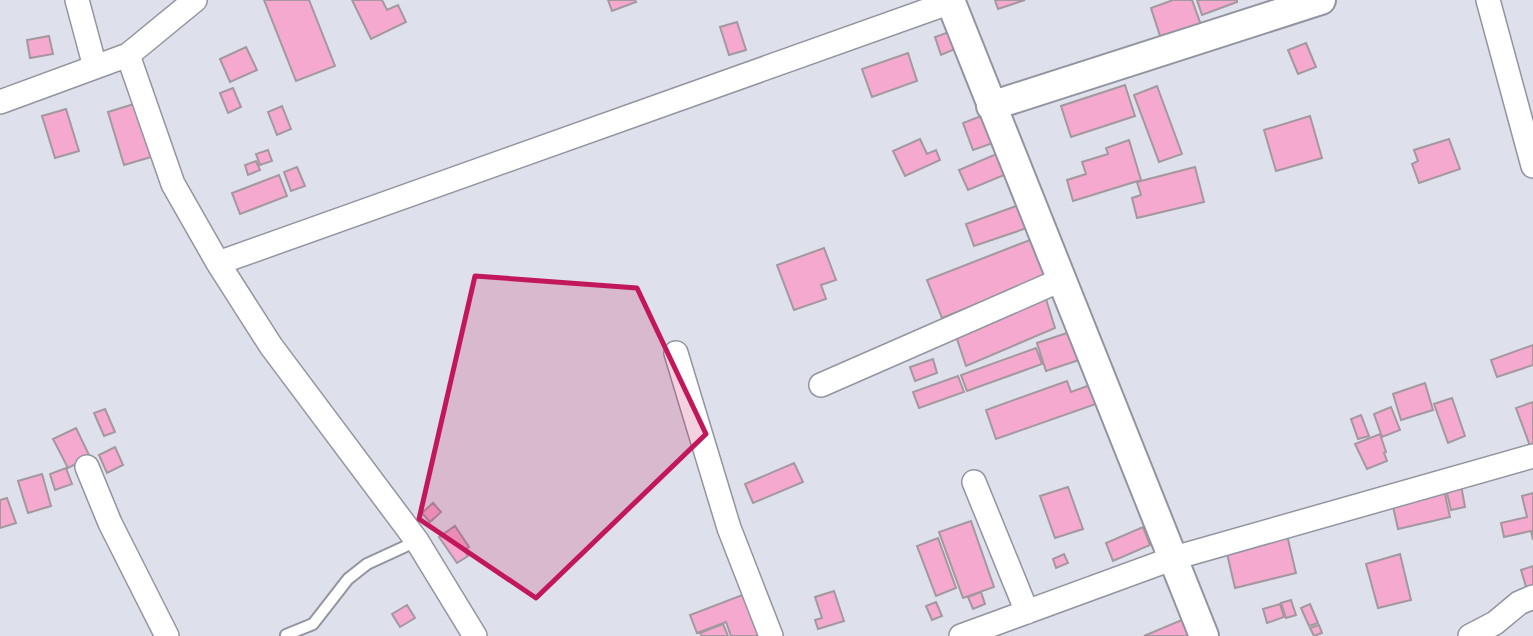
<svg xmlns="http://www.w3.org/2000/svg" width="1533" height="636" font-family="'Space Grotesk',sans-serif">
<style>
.building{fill:#f5a9cf;stroke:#a3989d;stroke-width:2}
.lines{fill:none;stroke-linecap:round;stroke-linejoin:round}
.service-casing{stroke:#92959f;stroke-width:14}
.minor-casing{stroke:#92959f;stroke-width:26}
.tertiary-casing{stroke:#92959f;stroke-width:32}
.service{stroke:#fff;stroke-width:10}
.minor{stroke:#fff;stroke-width:23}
.tertiary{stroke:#fff;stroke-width:28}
.marked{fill:#c2185b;fill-opacity:0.2;stroke:#c2185b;stroke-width:5;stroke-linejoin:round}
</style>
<rect width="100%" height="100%" fill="#dee1ec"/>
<path class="building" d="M264,0h45l26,66 -39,15z
M352,0h30l5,10 11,-5 8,17 -35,17z
M608,0h27l1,2 -24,9z
M995,0h30l-27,9z
M1173,0h19l9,25 -40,14 -10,-31z
M1197,0h40v2l-35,13z
M737,22l9,28 -17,5 -9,-28z
M949,32l6,17 -14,6 -6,-18z
M49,36l4,18 -23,4 -3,-18z
M1306,43l10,24 -18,7 -10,-24z
M246,47l11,23 -27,12 -10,-23z
M908,53l9,28 -45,16 -10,-28z
M1125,85l10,31 -64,21 -10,-31z
M1157,86l25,68 -23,8 -25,-67z
M233,88l8,19 -13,6 -8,-20z
M134,104l17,53 -27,8 -16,-53z
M282,106l9,23 -14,6 -9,-23z
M66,109l13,42 -24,7 -13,-42z
M986,114l10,28 -23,8 -10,-27z
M1310,116l12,42 -46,13 -12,-41z
M920,139l7,15 9,-4 4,10 -35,16 -12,-25z
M1449,139l11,30 -41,14 -7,-19 6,-3 -4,-11z
M1129,140l12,40 -68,21 -6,-21 19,-6 -4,-12 26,-8 -2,-6z
M268,150l4,11 -12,4 -4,-11z
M1001,152l8,21 -41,17 -9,-20z
M256,161l4,9 -12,5 -3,-10z
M297,167l8,19 -14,5 -7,-19z
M1195,167l9,35 -67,16 -5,-20 9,-3 -4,-13z
M279,175l8,21 -47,18 -8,-21z
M1022,204l8,23 -56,19 -8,-22z
M1030,240l15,37 -103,41 -15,-38z
M824,248l12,32 -15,5 5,14 -32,11 -17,-45z
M1046,299l9,29 -89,38 -10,-30z
M1076,330l9,28 -39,13 -9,-28z
M1533,345v20l-36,12 -6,-17z
M1036,348l6,16 -75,27 -6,-16z
M933,359l4,14 -22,8 -5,-14z
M958,376l6,16 -45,16 -6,-16z
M1067,381l4,11 19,-7 6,19 -100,35 -10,-29z
M1425,383l8,27 -32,10 -8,-26z
M1452,398l13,38 -17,7 -14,-39z
M1533,402v43l-3,1 -14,-38z
M1391,407l9,23 -18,7 -8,-23z
M105,409l10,23 -11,4 -10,-23z
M1361,415l8,21 -11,3 -7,-20z
M76,428l14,29 -22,11 -15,-29z
M1380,434l6,18 -2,1 3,8 -20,8 -12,-25z
M115,447l8,18 -16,8 -8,-18z
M794,463l9,19 -50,21 -8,-19z
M66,468l6,16 -17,6 -5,-16z
M42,474l9,32 -23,7 -10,-32z
M1461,485l4,22 -14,3 -5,-21z
M1068,487l15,42 -28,9 -15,-42z
M1444,490l6,27 -52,12 -6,-27z
M1533,493v47l-2,-9 -27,6 -3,-14 26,-6 -5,-21z
M7,498l9,25 -16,5v-28z
M433,503l8,9 -11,10 -8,-9z
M971,521l23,66 -31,11 -24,-66z
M455,526l14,21 -5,3 4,6 -11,7 -18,-26z
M1143,527l7,18 -37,16 -7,-18z
M1286,531l10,42 -61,15 -10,-43z
M938,538l18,50 -20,8 -19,-50z
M1064,554l4,9 -12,5 -3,-9z
M1400,554l11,46 -33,8 -12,-44z
M1533,566v22l-6,2 -6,-20z
M834,591l10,30 -26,8 -3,-9 7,-2 -7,-21z
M981,592l4,12 -12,5 -5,-12z
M745,594l17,42h-31l-5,-14 -29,11 -7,-18z
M1291,600l5,15 -10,3 -5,-15z
M936,602l6,14 -10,4 -6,-14z
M1280,604l4,13 -17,6 -4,-14z
M1310,604l8,19 -9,3 -8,-18z
M407,605l8,13 -15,9 -8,-13z
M1184,619l7,17h-47z
M723,624l5,12h-26l-2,-3z
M1319,625l3,8 -8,3 -4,-8z"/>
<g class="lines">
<defs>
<path id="service" d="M286,635l27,-11 35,-45 19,-15 50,-23"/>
<path id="minor" d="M77,0l18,67
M1488,0l45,166
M128,55l45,129 45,79 53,83 146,195 58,95
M0,102l128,-47 67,-55
M218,263l733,-261
M676,353l53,175 42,108
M821,385l242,-106
M87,467l23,56 57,113
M974,482l53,130
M961,636l213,-78 359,-102
M1470,636l25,-13 24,-20 14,-6"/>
<path id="tertiary" d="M950,0l254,636
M991,106l330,-106"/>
</defs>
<use href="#service" class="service-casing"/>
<use href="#minor" class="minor-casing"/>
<use href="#tertiary" class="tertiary-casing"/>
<use href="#service" class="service"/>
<use href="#minor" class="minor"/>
<use href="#tertiary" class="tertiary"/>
</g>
<path class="marked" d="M475,276l162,12 69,146 -170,164 -117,-79z"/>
</svg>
